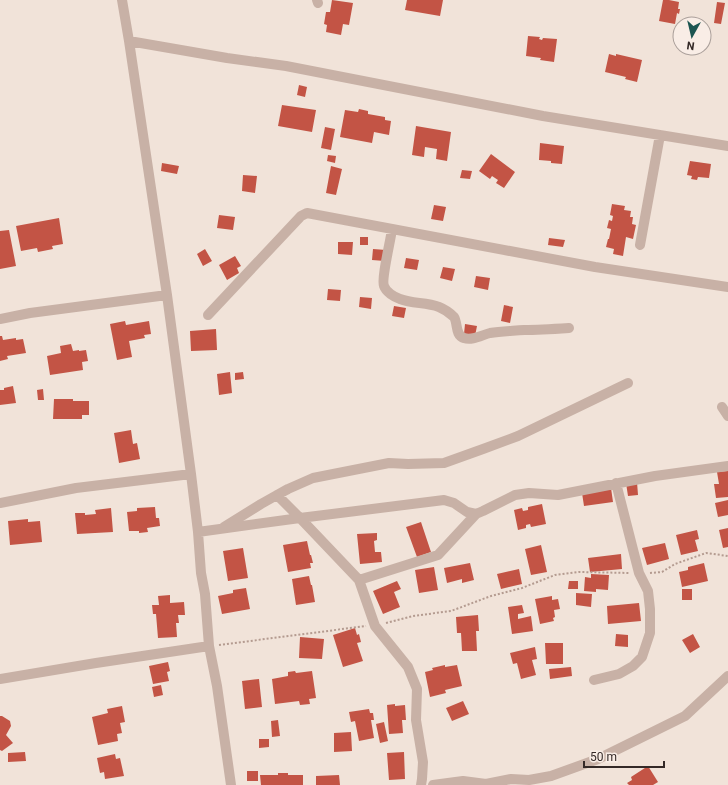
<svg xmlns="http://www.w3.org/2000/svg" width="728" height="785" font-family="Roboto,sans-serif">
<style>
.building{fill:#c35445}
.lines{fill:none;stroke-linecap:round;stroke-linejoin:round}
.path{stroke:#b49b90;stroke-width:2;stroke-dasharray:2 2;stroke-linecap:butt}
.street{stroke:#c8b1a6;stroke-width:10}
</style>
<rect width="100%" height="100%" fill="#f1e3d9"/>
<path class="building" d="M332,0l21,3 -4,22 -6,-1 -2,11 -15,-3 1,-7 -3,-1 2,-12h4z
M407,0h36l-3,16 -35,-6z
M663,0h6l10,2 -1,7h2l-1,5 -2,-1 -2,11 -16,-3z
M717,2l8,1 -4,21 -7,-1z
M528,36l12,1 -1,2 3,1 1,-2 14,1 -3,23 -14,-2 1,-2 -15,-2z
M609,54l7,2v-2l26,6 -5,22 -12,-3 1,-2 -21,-5z
M299,85l8,2 -2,10 -8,-2z
M282,105l34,5 -4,22 -34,-6z
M359,109l9,2v3l17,3v3l6,1 -2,14 -15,-3 -2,11 -32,-6 5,-27 13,2z
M416,126l35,6 -4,29 -11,-2 1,-10 -12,-2 -1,10 -12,-2z
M325,127l10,2 -4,21 -10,-2z
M540,143l24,3 -2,18 -11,-1v-2l-12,-1z
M491,154l24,18 -11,16 -8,-5 2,-3 -6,-4 -2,3 -11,-8z
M328,155l8,1 -1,7 -8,-2z
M690,161l21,3 -2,14 -11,-1 -1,3 -6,-1 1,-3 -5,-1z
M162,163l17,3 -2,8 -16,-3z
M331,166l11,3 -6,26 -10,-2z
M462,170l10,1 -2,8 -10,-1z
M243,175l14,1 -2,17 -13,-2z
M612,204l13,2 -1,4 7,1 -1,6h3l-1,7 4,1 -3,14 -7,-2 -3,19 -10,-2 1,-5 -8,-2 2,-8h1l2,-10 -4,-1 2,-8 3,1 1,-5 -3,-1z
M434,205l12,2 -3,14 -12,-2z
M219,215l16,2 -2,13 -16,-2z
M59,218l4,26 -11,2 1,3 -15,3 -1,-4 -16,3 -5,-25z
M9,230l7,36 -16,3v-38z
M360,237h8v8h-8z
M549,238l16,2 -2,7 -15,-2z
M338,242h15l-1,13 -14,-1z
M205,249l7,12 -9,5 -6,-12z
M373,249l13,1 -1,11 -13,-1z
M235,256l6,10 -4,2 2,5 -12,7 -8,-15z
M406,258l13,2 -2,10 -13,-2z
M443,267l12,2 -3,12 -12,-3z
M476,276l14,2 -2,12 -14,-3z
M328,289l13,1 -1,11 -13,-1z
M360,297l12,1 -1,11 -12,-2z
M504,305l9,2 -3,16 -9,-2z
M394,306l12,2 -2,10 -12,-2z
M125,321l1,4 23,-4 2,13 -7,1 1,3 -16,3 3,16 -15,3 -7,-36z
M465,324l12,2 -2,10 -11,-2z
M216,329l1,21 -26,1 -1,-20z
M0,336h2l1,4 13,-2v2l7,-1 3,14 -19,3 1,3 -8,2z
M71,344l2,7 6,-1v1l7,-1 2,11 -6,1 1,8 -33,5 -3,-19 14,-3 -1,-7z
M230,372l2,21 -13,2 -2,-21z
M243,372l1,7 -9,1v-7z
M13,386l3,17 -16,2v-15h4v-2z
M43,389l1,11h-6l-1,-10z
M54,399h19v2h16v14h-7v4h-29z
M131,430l2,14 4,-1 3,16 -21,4 -5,-30z
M728,471v26l-12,1 -2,-14h5l-2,-12z
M637,482l1,13 -10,1 -2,-13z
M611,488l2,14 -29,4 -2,-13z
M728,500v15l-10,2 -3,-14z
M542,504l4,20 -15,3 -1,-3 -4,1v3l-8,2 -4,-20 8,-2 1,3 5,-1v-3z
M155,507l1,11h3l1,8 -13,2 1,4 -9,1v-2h-10l-2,-19 10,-1v-3z
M111,508l2,24 -36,2 -2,-21h10v2l11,-1 -1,-4z
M28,519v3l12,-1 2,21 -32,3 -2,-24z
M421,522l10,30 -14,5 -11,-30z
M728,528v19l-5,1 -4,-18z
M697,530l2,9 -4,1 3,11 -17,4 -5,-20z
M377,533v7l-3,1 1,11h6l1,10 -22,2 -3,-30z
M307,541l3,14h1l2,8h-3l1,5 -23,4 -5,-27z
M665,543l4,16 -22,6 -5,-17z
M541,545l6,27 -16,3 -6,-26z
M243,548l5,30 -20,3 -5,-30z
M621,554l1,15 -32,3 -2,-14z
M470,563l4,17 -12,3v-4l-15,4 -3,-15z
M704,563l4,18 -26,6 -3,-15 9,-2v-3z
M434,567l4,23 -19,3 -4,-23z
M519,569l3,15 -21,5 -4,-15z
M591,574l18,1 -1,15 -12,-1v3l-12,-1 1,-14 6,1z
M309,576l2,9h1l3,17 -19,3 -4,-26z
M397,581l4,8 -7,3 6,15 -17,7 -10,-23z
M569,581h9v8h-10z
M246,588l4,21 -28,5 -4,-18 15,-3v-3z
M682,589h10v11h-10z
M576,593l16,1 -1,13 -15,-2z
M170,595v8l14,-1 1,13h-7l1,8h-3l1,14 -19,1 -2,-24h-3l-1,-9h7l-1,-9z
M552,596v4l6,-1 2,10 -6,1 1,7 -2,1 1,3 -14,3 -5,-25z
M639,603l2,18 -33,3 -1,-18z
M522,605l2,8 -6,1v5l13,-3 2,15 -21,3 -4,-27z
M478,615l1,16h-3l1,20h-15l-1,-18h-4l-1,-16z
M355,628l2,7 2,-1 2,8 -4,1 6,18 -20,6 -10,-32z
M616,634l12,1v12l-13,-1z
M693,634l7,13 -10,6 -8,-13z
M300,637l24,2 -2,20 -23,-1z
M545,643h18v21h-17z
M535,647l2,12 -5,1 4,15 -15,4 -4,-16 -4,1 -3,-11z
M168,662l2,9 -3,1 2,9 -16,3 -4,-18z
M445,665v2l12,-2 5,21 -17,4 1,3 -16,4 -5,-25 8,-2 -1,-2z
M571,667l1,9 -22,3 -1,-10z
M295,671l1,2 16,-2 4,27 -7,1 1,5 -10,1 -1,-4 -24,3 -3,-25 16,-3v-4z
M259,679l3,28 -17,2 -3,-28z
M161,685l2,10 -9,2 -2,-10z
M463,701l6,13 -17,7 -6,-13z
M395,704v2l10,-1 1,15h-4l1,13 -14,1 -2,-29z
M122,706l3,16 -5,1 2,10 -5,1 1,7 -20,4 -6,-28 16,-4 -1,-4z
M369,709l1,4h3l1,7h-3l3,18 -15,3 -4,-20 -4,1 -2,-10z
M0,716h2l8,5 1,5 -5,9 7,8 -11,8 -2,-1z
M278,720l2,16 -8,1 -1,-16z
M384,722l4,19 -8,2 -4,-19z
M351,732l1,19 -18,1v-19z
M259,739h10v8l-10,1z
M25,752l1,9 -18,1v-9z
M404,752l1,27 -16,1 -2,-27z
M115,754l1,5 4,-1 4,18 -19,3 -1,-7 -4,1 -3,-15z
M648,766l10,16 -5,3h-24l-2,-2 5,-3 -1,-3z
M247,771h11v10h-11z
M278,773h10v2h15v10h-42l-1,-10h18z
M339,775l1,10h-24v-9z"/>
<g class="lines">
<path class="path" d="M650,573l12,-1 13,-8 31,-11 22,3
M386,623l27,-7 38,-5 40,-15 31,-8 33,-13 24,-3 51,1
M219,645l147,-19"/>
<path class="street" d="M122,0l7,41 38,254 24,179 7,58 3,41 4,21 4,52 8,40 14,99
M317,0l1,3
M129,41l98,17 59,8 257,50 185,30
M392,229c-1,10 -11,50 -8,57 2,6 10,11 16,13 13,5 26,3 39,8 5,2 11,6 15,10 4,6 1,19 10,21 8,3 18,-3 26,-5 11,-2 22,-2 34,-3 15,0 30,-1 45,-2
M640,245l20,-110
M208,315l93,-99 6,-3 288,54 133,20
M0,319l30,-6 137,-18
M722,407l6,9
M277,495l23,23 59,62 16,46 33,41 9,22 -1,31 7,42 -1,17 -1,6
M0,503l76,-15 115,-14
M224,527l37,-23 16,-9 11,-6 25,-11 76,-15 19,1 36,-1 39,-14 35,-13 110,-53
M198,532l102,-14 144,-18 10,3 13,9 9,2 7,-3 32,-16 14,-2 29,2 97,-19 73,-10
M359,580l79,-25 38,-41
M0,679l96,-16 113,-17
M594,680l25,-6 14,-8 9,-9 8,-24v-24l-2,-18 -9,-18 -23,-90
M433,785l30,-4 23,3 25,-5 18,1 22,-4 47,-17 87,-43 43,-40"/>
</g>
<g transform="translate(692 36) rotate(188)"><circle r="19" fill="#f9ede6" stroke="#aa9f9a"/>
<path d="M0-3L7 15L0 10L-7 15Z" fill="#1d5551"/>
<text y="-6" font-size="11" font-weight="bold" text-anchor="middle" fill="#342927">N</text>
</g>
<path d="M584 761v6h80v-6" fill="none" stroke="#342927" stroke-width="2"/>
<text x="590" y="761" font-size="12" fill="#342927" stroke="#f9ede6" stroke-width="3" paint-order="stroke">50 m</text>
</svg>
